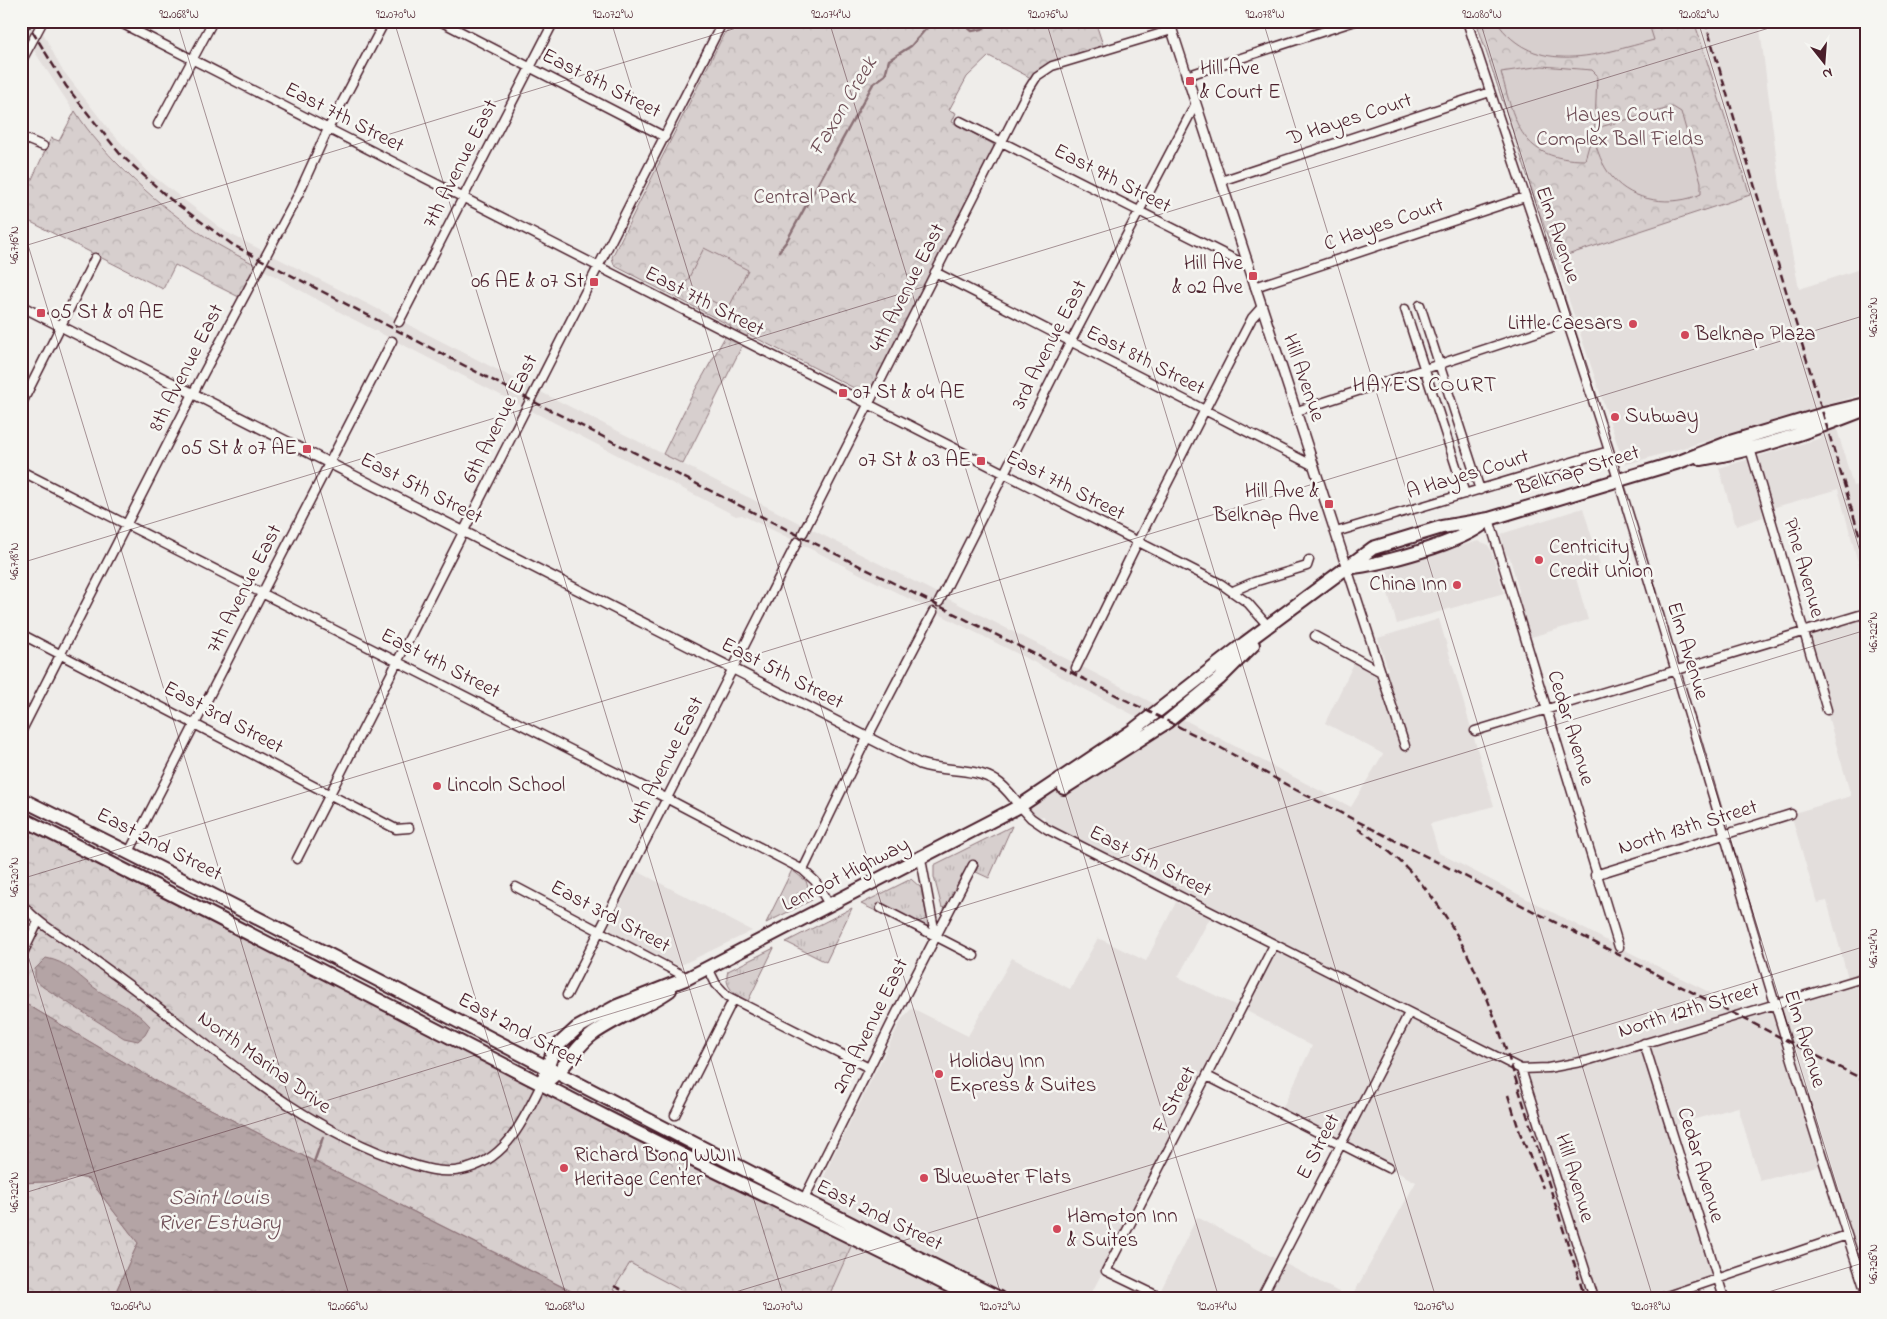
<svg xmlns="http://www.w3.org/2000/svg" width="1887" height="1319" font-family="'Indie Flower',sans-serif">
<style>
.built{fill:#e3dedc}
.grass{fill:url(#grass-tufts);stroke:#90777c}
.forest{fill:url(#forest-crowns);stroke:#90777c}
.pitch{fill:#d7cfce;stroke:#90777c}
.water{fill:url(#water-ripples);stroke:#8a6f74}
.lines{fill:none;stroke-linecap:round;stroke-linejoin:round}
.stream{stroke:#8a6f74;stroke-width:2.5}
.minor-casing{stroke:#4a1f2b;stroke-width:11}
.tertiary-casing{stroke:#4a1f2b;stroke-width:12}
.trunk-casing{stroke:#4a1f2b;stroke-width:16}
.minor{stroke:#f6f6f2;stroke-width:8}
.tertiary{stroke:#f6f6f2;stroke-width:9}
.trunk{stroke:#f6f6f2;stroke-width:12}
.rail{stroke:#4a1f2b;stroke-width:2.5;stroke-dasharray:8 4;stroke-linecap:butt}
.ticks{fill:none;stroke:#4a1f2b;stroke-width:1;stroke-opacity:0.45}
.poi-dot{fill:#d1495b;stroke:#f6f6f2;stroke-width:2}
.labels{text-anchor:middle;dominant-baseline:central;stroke-width:5;stroke-linejoin:round;paint-order:stroke}
.poi-label{font-size:21px;fill:#4a1f2b;stroke:#f6f6f2;text-anchor:start}
.street-label{font-size:21px;fill:#4a1f2b;stroke:#f6f6f2}
.park-label{font-size:21px;fill:#6d4b54;stroke:#f6f6f2}
.water-label{font-size:22px;font-style:italic;fill:#6f4e56;stroke:#f6f6f2}
.neighbourhood-label{font-size:22px;letter-spacing:1px;fill:#4a1f2b;stroke:#f6f6f2}
.neatline{fill:none;stroke:#4a1f2b;stroke-width:2}
.ticks-label{font-size:12px;text-anchor:middle;fill:#4a1f2b}
</style>
<defs>
<pattern id="grass-tufts" width="24" height="20" patternUnits="userSpaceOnUse" patternTransform="scale(1.25)"><rect width="24" height="20" fill="#d7cfce"/><path d="M3 7l-1-3M5 7V3M7 7l1-3M15 17l-1-3M17 17v-4M19 17l1-3" fill="none" stroke="#bab1b1"/></pattern>
<pattern id="forest-crowns" width="20" height="18" patternUnits="userSpaceOnUse" patternTransform="scale(1.25)"><rect width="20" height="18" fill="#d7cfce"/><path d="M2 6a3 3 0 1 1 6 0M12 15a3 3 0 1 1 6 0" fill="none" stroke="#bab1b1"/></pattern>
<pattern id="water-ripples" width="26" height="14" patternUnits="userSpaceOnUse" patternTransform="scale(1.25)"><rect width="26" height="14" fill="#b4a4a5"/><path d="M2 4q2-2 4 0t4 0M15 11q2-2 4 0t4 0" fill="none" stroke="#948587"/></pattern>
</defs>
<rect width="100%" height="100%" fill="#efedea"/>
<filter id="ink" filterUnits="userSpaceOnUse"><feTurbulence type="fractalNoise" baseFrequency=".02" numOctaves="2"/><feDisplacementMap in="SourceGraphic" scale="10" xChannelSelector="R" yChannelSelector="G"/><feConvolveMatrix kernelMatrix="1 2 1 2 8 2 1 2 1" color-interpolation-filters="sRGB"/></filter>
<g filter="url(#ink)">
<path class="built" d="M21,21h16l24,47 49,63 39,42 77,59 894,454 231,121 32,-53 -58,-31 30,-62 21,13 12,-4 -10,-32 61,-19 55,187 -64,18 9,29 180,94 130,65 100,-30 -22,-81 -10,2 -26,-89 60,-18 -47,-163 62,-20v680l-45,-128 -61,16 -22,-74 -67,19 46,152 -57,20h-309l65,-116 -135,-71 31,-65 -71,-38 32,-63 -226,-116 -3,-13 -13,2 -11,-12 50,-21 84,-59 -124,-66 -233,-118 -55,-27 -6,1 -389,-200 -141,-78 -33,-25 -40,-35 -49,-51 -63,-96z
M1694,21h65l23,180 17,88 67,-22v126l-36,11 23,82 13,-3v109l-28,-103 -76,22 1,6 -27,9 -17,-58 102,-30 -8,-28 -182,53 -5,1 -3,-3 -68,-202 194,-64z
M1583,508l17,56 -21,7 -4,4 13,45 -60,18 -12,-41 3,-6 -9,-33 -5,-5 -4,-19z
M1478,541l9,3 4,6 13,43 -107,31 -15,-51 35,-14z
M637,871l115,60 -73,35 -67,-33 -3,-7z
M1176,902l34,16 -32,59 61,30 -150,291h-77l-190,-98 -2,-13 12,-29 70,-139 10,-11 56,28 44,-78 58,31 28,-51 48,23z
M1197,1217l153,81h-188l-4,-2z
M855,1238l118,60h-145z
M630,1263l66,35h-69l-14,-7z"/>
<path class="grass" d="M1012,826l-23,52 -13,-6 2,-7 -7,-3 -23,44 -6,2 -8,-31v-12z
M792,870l14,11 6,19 -46,23z
M911,879l10,9 8,39 -46,-22 -5,7 -17,-8z
M852,908l-26,54 -40,-20z
M774,948l-26,53c-13,-6 -25,-14 -20,-30z"/>
<path class="forest" d="M765,21h330l9,27 -64,20 -9,10 -42,-22 -22,21 -18,33 7,3 -4,9 41,22 2,5 -123,238 -5,4h-7l-112,-57 -65,130 -20,-10 26,-53 42,-75 -114,-59 -3,-2 -2,-8 112,-223 12,-10z
M1476,21h218l56,174 -195,64z
M75,111c28,45 86,97 131,126 16,11 33,19 50,28l-17,32 -64,-32 -12,24 -142,-72v-14l30,-65 8,3z
M21,822l832,420 -25,56h-132l-66,-35 -17,27 14,8h-42l-422,-213 -142,-84z
M78,1177l11,2 49,64 -25,55h-92v-115l41,-2z"/>
<path class="pitch" d="M1496,21h152l6,19c-54,14 -119,38 -158,-19z
M1542,66l50,4 5,5 -2,49 -10,36c-64,0 -70,-36 -84,-88z
M1673,107l8,5 20,70v12c-28,13 -69,8 -89,-17 -10,-11 -15,-27 -19,-42l7,-8z
M704,248l44,22 -20,39 -44,-22z"/>
<path class="water" d="M46,958c21,4 29,15 46,28 19,15 41,20 58,40l-5,9 -7,6 -14,-3 -81,-51 -8,-7v-11z
M21,1001l142,84 421,213h-471l25,-55 -49,-64 -11,-2 -16,4 -41,2z"/>
<g class="lines">
<path class="stream" d="M960,21l12,10 10,-2 11,-8
M779,251l7,-9 87,-158 12,-9 4,-15 22,-14 20,-23 6,-2
M314,1162l9,-25"/>
<defs>
<path id="minor" d="M117,21l1104,563 27,19 20,23
M440,21l225,116
M1467,21c52,160 108,317 157,478 81,264 155,531 242,794
M21,62l22,-41
M1186,76l169,-55
M960,121l288,145
M158,124l55,-103
M21,137l22,9
M1221,181l269,-89
M935,272l379,194
M1255,287l270,-90
M1420,305l60,185
M1405,309l60,185
M399,322l155,-301
M21,405l74,-147
M1297,411l271,-89
M1749,445l78,265
M21,471l647,328 135,71 12,11 15,25
M1489,519l130,428
M1336,532l273,-81
M803,533l224,-441 10,-16 15,-10 120,-36
M1347,568l58,178
M1233,591l21,-9 53,-16 2,-6
M939,602l131,-259 125,-238
M21,634l375,195 13,-1
M1315,636l66,36
M1076,668l67,-137 95,-186 14,-27 9,-10
M1475,731l391,-118
M21,732l179,-352 98,-185 30,-66 57,-108
M1020,806l11,12 16,11 474,240 27,-1 38,-7 280,-84
M129,852l263,-511
M297,859l426,-838
M921,859l14,75
M803,870l60,-124 70,-134
M1595,875l196,-61
M516,887l172,91
M21,903c16,20 35,30 56,44 16,12 33,24 49,36 89,66 172,144 279,179 17,6 37,12 56,8 46,-9 62,-50 81,-87
M881,908l93,48
M21,957l17,-35
M708,968l8,16 11,12 142,72
M567,995l230,-453
M1644,1043l80,255
M1521,1069l73,229
M1207,1076l181,92
M675,1115l58,-115
M803,1201l99,-199 71,-137
M1162,1298l-56,-27 168,-326
M1261,1298l148,-285
M1661,1298l186,-63"/>
<path id="tertiary" d="M1169,21l178,547
M21,306l899,458c24,8 54,3 76,17 10,6 17,17 24,25"/>
<path id="trunk" d="M1701,459c57,-9 112,-29 165,-50
M1347,568c35,-4 116,-25 141,-48
M1064,788l103,-66 52,-43 34,-34
M21,799c329,162 650,337 978,499
M21,818c196,98 391,200 587,300 121,61 244,118 365,180
M551,1078c17,-13 25,-32 42,-44 24,-17 53,-27 77,-44
M542,1083l12,-34 23,-21 40,-22 71,-28 332,-172 112,-75 113,-88 128,-95 69,-21 47,-8 190,-57 51,-20 94,-28 42,-10"/>
</defs>
<use href="#minor" class="minor-casing"/>
<use href="#tertiary" class="tertiary-casing"/>
<use href="#trunk" class="trunk-casing"/>
<use href="#minor" class="minor"/>
<use href="#tertiary" class="tertiary"/>
<use href="#trunk" class="trunk"/>
<path class="rail" d="M26,21l40,65 54,68 50,45 63,46 311,162 679,342 73,41 570,291
M1705,21l161,536
M1358,829c103,64 135,180 170,289 19,60 38,120 57,180
M1508,1095l12,38 23,55
M614,1286l23,12"/>
</g>
</g>
<path class="ticks" d="M177,21l390,1277M394,21l390,1277M611,21l391,1277M829,21l390,1277M1046,21l390,1277M1263,21l390,1277M1480,21l386,1261M1698,21l168,550M21,222l329,1076M21,247l738,-226M21,563l1771,-542M21,879l1845,-564M21,933l112,365M21,1194l1845,-564M716,1298l1150,-352M1749,1298l117,-36"/>
<g class="poi-dot">
<rect x="1185" y="76" width="10" height="10" rx="2.5"/>
<rect x="1248" y="271" width="10" height="10" rx="2.5"/>
<rect x="589" y="277" width="10" height="10" rx="2.5"/>
<rect x="36" y="308" width="10" height="10" rx="2.5"/>
<circle cx="1633" cy="324" r="5"/>
<circle cx="1685" cy="335" r="5"/>
<rect x="838" y="388" width="10" height="10" rx="2.5"/>
<circle cx="1615" cy="417" r="5"/>
<rect x="302" y="444" width="10" height="10" rx="2.5"/>
<rect x="976" y="456" width="10" height="10" rx="2.5"/>
<rect x="1324" y="499" width="10" height="10" rx="2.5"/>
<circle cx="1539" cy="560" r="5"/>
<circle cx="1457" cy="585" r="5"/>
<circle cx="437" cy="786" r="5"/>
<circle cx="939" cy="1074" r="5"/>
<circle cx="564" cy="1168" r="5"/>
<circle cx="924" cy="1178" r="5"/>
<circle cx="1057" cy="1229" r="5"/>
</g>
<g class="labels">
<g class="poi-label">
<text x="1200" y="69">Hill Ave<tspan x="1200" dy="24">&amp; Court E</tspan></text>
<text x="1243" y="264" text-anchor="end">Hill Ave<tspan x="1243" dy="24">&amp; 02 Ave</tspan></text>
<text x="584" y="282" text-anchor="end">06 AE &amp; 07 St</text>
<text x="51" y="313">05 St &amp; 09 AE</text>
<text x="1623" y="324" text-anchor="end">Little Caesars</text>
<text x="1695" y="335">Belknap Plaza</text>
<text x="853" y="393">07 St &amp; 04 AE</text>
<text x="1625" y="417">Subway</text>
<text x="297" y="449" text-anchor="end">05 St &amp; 07 AE</text>
<text x="971" y="461" text-anchor="end">07 St &amp; 03 AE</text>
<text x="1319" y="492" text-anchor="end">Hill Ave &amp;<tspan x="1319" dy="24">Belknap Ave</tspan></text>
<text x="1549" y="548">Centricity<tspan x="1549" dy="24">Credit Union</tspan></text>
<text x="1447" y="585" text-anchor="end">China Inn</text>
<text x="447" y="786">Lincoln School</text>
<text x="949" y="1062">Holiday Inn<tspan x="949" dy="24">Express &amp; Suites</tspan></text>
<text x="574" y="1156">Richard Bong WWII<tspan x="574" dy="24">Heritage Center</tspan></text>
<text x="934" y="1178">Bluewater Flats</text>
<text x="1067" y="1217">Hampton Inn<tspan x="1067" dy="24">&amp; Suites</tspan></text>
</g>
<g class="street-label">
<text transform="translate(601 84) rotate(27)">East 8th Street</text>
<text transform="translate(344 118) rotate(27)">East 7th Street</text>
<text transform="translate(1350 120) rotate(-18)">D Hayes Court</text>
<text transform="translate(461 164) rotate(-63)">7th Avenue East</text>
<text transform="translate(1112 179) rotate(27)">East 9th Street</text>
<text transform="translate(1384 225) rotate(-19)">C Hayes Court</text>
<text transform="translate(1557 235) rotate(71)">Elm Avenue</text>
<text transform="translate(908 288) rotate(-63)">4th Avenue East</text>
<text transform="translate(704 302) rotate(27)">East 7th Street</text>
<text transform="translate(1050 345) rotate(-63)">3rd Avenue East</text>
<text transform="translate(1145 361) rotate(27)">East 8th Street</text>
<text transform="translate(187 368) rotate(-63)">8th Avenue East</text>
<text transform="translate(1303 378) rotate(71)">Hill Avenue</text>
<text transform="translate(501 419) rotate(-63)">6th Avenue East</text>
<text transform="translate(1578 471) rotate(-17)">Belknap Street</text>
<text transform="translate(1468 475) rotate(-17)">A Hayes Court</text>
<text transform="translate(1065 486) rotate(27)">East 7th Street</text>
<text transform="translate(421 489) rotate(27)">East 5th Street</text>
<text transform="translate(1803 568) rotate(74)">Pine Avenue</text>
<text transform="translate(245 589) rotate(-63)">7th Avenue East</text>
<text transform="translate(1687 651) rotate(73)">Elm Avenue</text>
<text transform="translate(440 664) rotate(27)">East 4th Street</text>
<text transform="translate(782 674) rotate(27)">East 5th Street</text>
<text transform="translate(223 718) rotate(28)">East 3rd Street</text>
<text transform="translate(1570 728) rotate(73)">Cedar Avenue</text>
<text transform="translate(667 761) rotate(-63)">4th Avenue East</text>
<text transform="translate(1688 828) rotate(-17)">North 13th Street</text>
<text transform="translate(159 845) rotate(27)">East 2nd Street</text>
<text transform="translate(1150 862) rotate(27)">East 5th Street</text>
<text transform="translate(846 875) rotate(-27)">Lenroot Highway</text>
<text transform="translate(610 917) rotate(28)">East 3rd Street</text>
<text transform="translate(1689 1011) rotate(-17)">North 12th Street</text>
<text transform="translate(871 1026) rotate(-64)">2nd Avenue East</text>
<text transform="translate(520 1031) rotate(28)">East 2nd Street</text>
<text transform="translate(1804 1039) rotate(73)">Elm Avenue</text>
<text transform="translate(264 1063) rotate(36)">North Marina Drive</text>
<text transform="translate(1175 1100) rotate(-63)">F Street</text>
<text transform="translate(1319 1147) rotate(-63)">E Street</text>
<text transform="translate(1700 1165) rotate(73)">Cedar Avenue</text>
<text transform="translate(1574 1178) rotate(73)">Hill Avenue</text>
<text transform="translate(879 1216) rotate(26)">East 2nd Street</text>
</g>
<g class="park-label">
<text x="1620" y="116">Hayes Court<tspan x="1620" dy="24">Complex Ball Fields</tspan></text>
<text x="805" y="198">Central Park</text>
</g>
<g class="water-label">
<text transform="translate(844 107) rotate(-59)">Faxon Creek</text>
<text x="219" y="1199">Saint Louis<tspan x="219" dy="25">River Estuary</tspan></text>
</g>
<g class="neighbourhood-label">
<text x="1425" y="386">HAYES COURT</text>
</g>
</g>
<rect width="1887" height="1319" fill="none" stroke="#f6f6f2" stroke-width="55"/>
<g transform="translate(1824 62) rotate(163)" stroke="#f6f6f2" stroke-width="4" paint-order="stroke">
<path d="M0-4L9 19L0 12L-9 19Z" fill="#4a1f2b"/>
<text y="-8" font-size="14" font-weight="bold" text-anchor="middle" fill="#4a1f2b">N</text>
</g>
<rect x="28" y="28" width="1832" height="1264" class="neatline"/>
<g class="ticks-label">
<text x="179" y="18">92.068°W</text>
<text x="396" y="18">92.070°W</text>
<text x="613" y="18">92.072°W</text>
<text x="831" y="18">92.074°W</text>
<text x="1048" y="18">92.076°W</text>
<text x="1265" y="18">92.078°W</text>
<text x="1482" y="18">92.080°W</text>
<text x="1699" y="18">92.082°W</text>
<text transform="translate(14 245) rotate(-90)" y="4">46.716°N</text>
<text transform="translate(1873 317) rotate(-90)" y="4">46.720°N</text>
<text transform="translate(14 561) rotate(-90)" y="4">46.718°N</text>
<text transform="translate(1873 632) rotate(-90)" y="4">46.722°N</text>
<text transform="translate(14 877) rotate(-90)" y="4">46.720°N</text>
<text transform="translate(1873 948) rotate(-90)" y="4">46.724°N</text>
<text transform="translate(14 1192) rotate(-90)" y="4">46.722°N</text>
<text transform="translate(1873 1264) rotate(-90)" y="4">46.726°N</text>
<text x="131" y="1310">92.064°W</text>
<text x="348" y="1310">92.066°W</text>
<text x="565" y="1310">92.068°W</text>
<text x="783" y="1310">92.070°W</text>
<text x="1000" y="1310">92.072°W</text>
<text x="1217" y="1310">92.074°W</text>
<text x="1434" y="1310">92.076°W</text>
<text x="1651" y="1310">92.078°W</text>
</g>
</svg>
